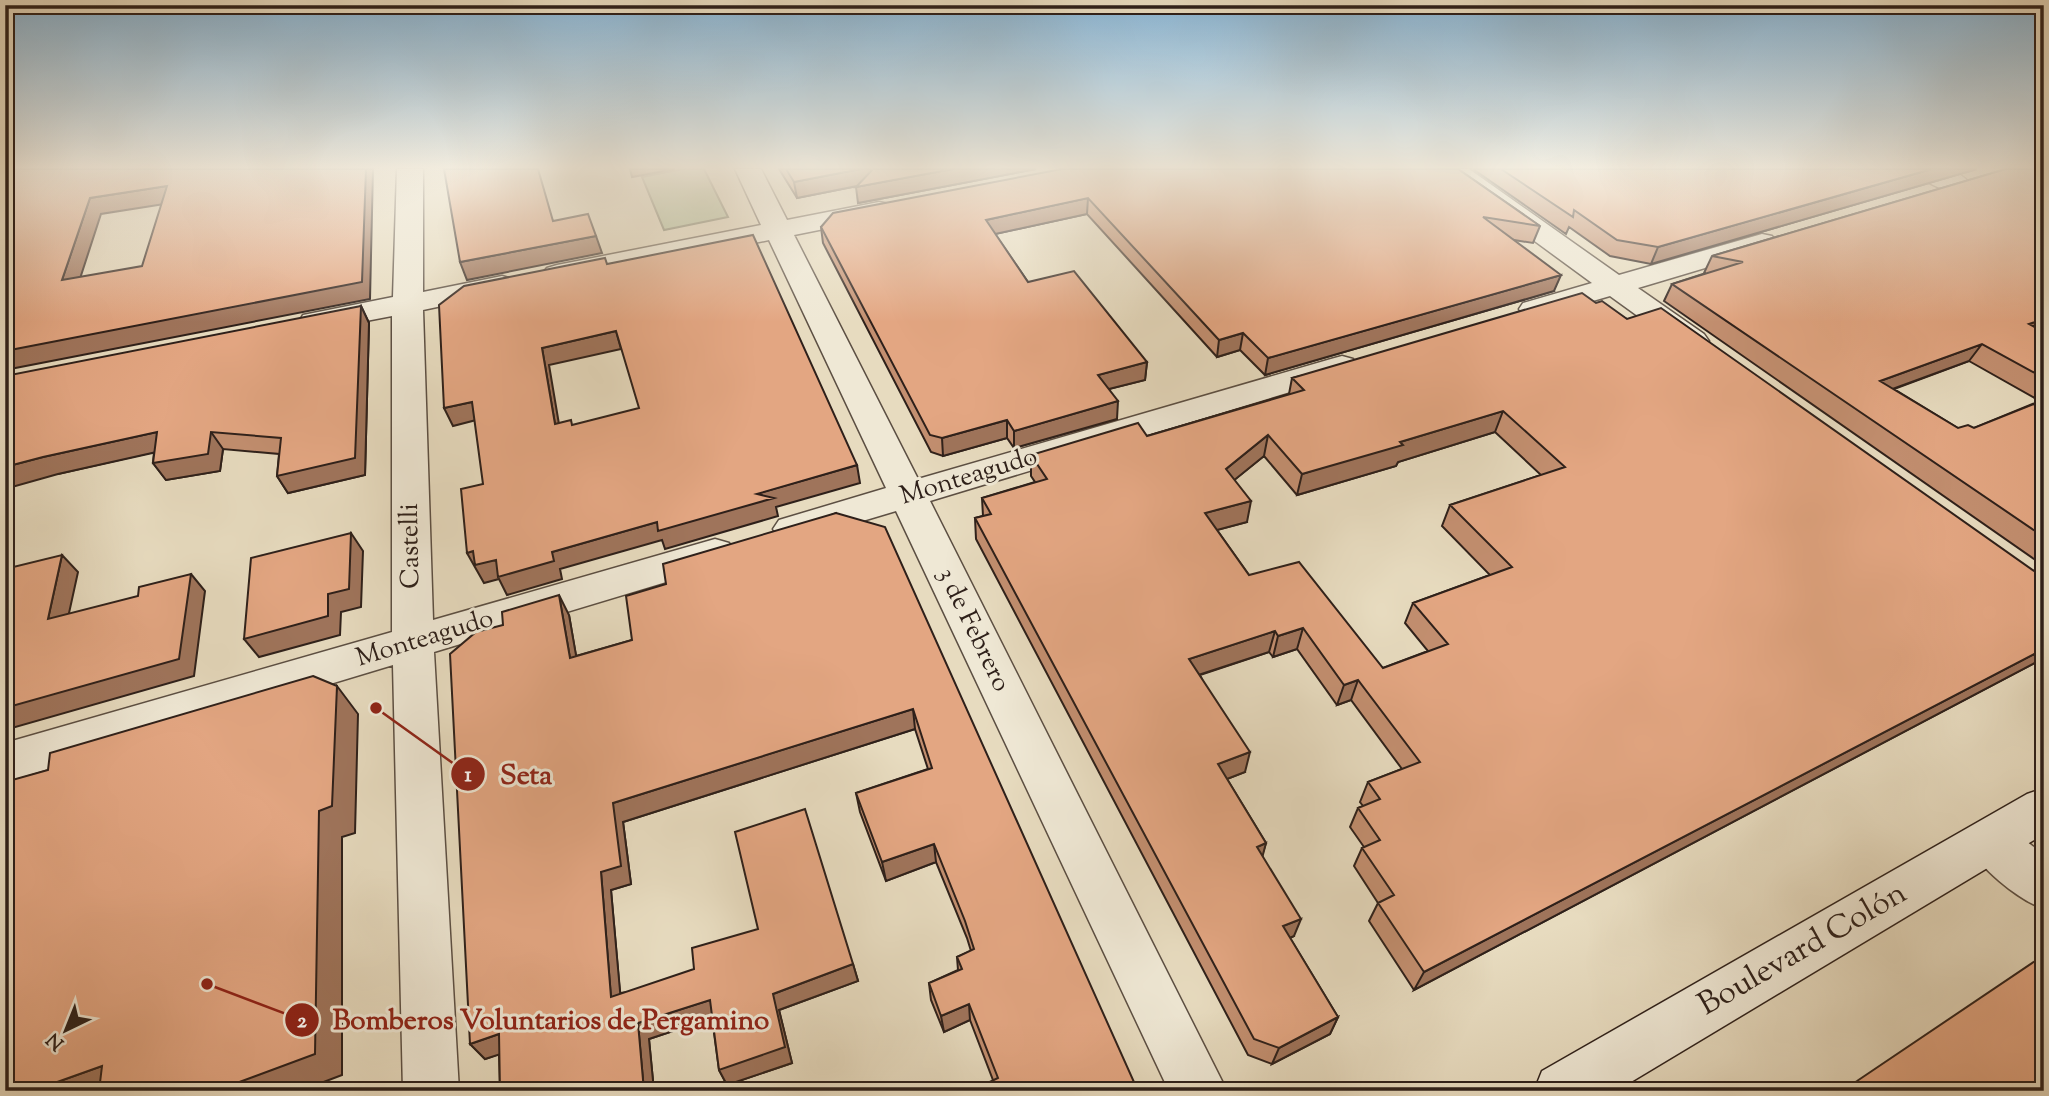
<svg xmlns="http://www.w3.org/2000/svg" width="2049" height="1096" font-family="'Sorts Mill Goudy',serif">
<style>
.green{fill:#afc197;stroke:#6e7058;stroke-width:2}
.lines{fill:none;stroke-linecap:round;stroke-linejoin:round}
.street-casing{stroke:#5c4f43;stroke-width:3}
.secondary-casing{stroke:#2e201a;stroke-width:3}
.street{fill:#efe8d5;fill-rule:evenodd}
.secondary{fill:#efe8d5;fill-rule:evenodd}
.wall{fill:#c38f70;stroke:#2e201a;stroke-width:2;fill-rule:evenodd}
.shaded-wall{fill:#9f745b;stroke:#2e201a;stroke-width:2}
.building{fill:#e3a682;stroke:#2e201a;stroke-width:2;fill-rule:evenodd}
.labels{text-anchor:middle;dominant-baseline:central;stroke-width:6;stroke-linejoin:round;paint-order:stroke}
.street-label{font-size:26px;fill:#2e201a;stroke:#efe8d5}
.near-street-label{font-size:32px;fill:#2e201a;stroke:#efe8d5}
.leader{fill:none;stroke:#8f2418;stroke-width:2.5}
.callout-dot{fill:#8f2418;stroke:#efe8d5;stroke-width:2.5}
.mark-label{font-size:21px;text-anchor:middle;font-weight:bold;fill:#fff}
.callout-label{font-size:28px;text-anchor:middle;font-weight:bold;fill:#8f2418;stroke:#efe8d5;stroke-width:6;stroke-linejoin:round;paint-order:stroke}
</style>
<rect width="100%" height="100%" fill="#e7dbbf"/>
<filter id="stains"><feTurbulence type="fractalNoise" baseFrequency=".00286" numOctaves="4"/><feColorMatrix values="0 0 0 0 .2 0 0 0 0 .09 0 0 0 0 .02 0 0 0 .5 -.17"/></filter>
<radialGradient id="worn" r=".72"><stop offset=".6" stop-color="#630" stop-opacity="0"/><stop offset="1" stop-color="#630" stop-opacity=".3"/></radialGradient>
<path class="green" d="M683,169h21l24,48 -64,13 -22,-53z"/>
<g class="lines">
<defs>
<path id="street" d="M397,169h26v123l79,-16 10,3 5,6 -5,6 -89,19 10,310 282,-81 14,4 5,10 -5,10 -295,89 25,439h-56l-10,-426 -388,117v-39l387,-111v-316l-78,15 -11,-2 -4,-7 4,-7 90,-18z
M735,169h26l26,51 92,-18 10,2 4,6 -4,6 -95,19 124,244 413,-120 11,-3 11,3 5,7 -5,7 -423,128 297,590h-58l-273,-580 -104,31 -13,-4 -6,-9 6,-9 107,-32 -117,-248 -212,43 -10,-3 -5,-6 5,-6 10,-3 204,-40z
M1439,169h30l150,106 143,-41 10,2 4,6 -4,6 -134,40 66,46 5,7 -5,7 -11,2 -11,-2 -72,-52 -76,22 -11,-3 -4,-6 4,-6 69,-20 -149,-109z
M1912,169c20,-1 46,-3 59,16l-4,6c-16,4 -45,-8 -55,-22z
M1990,819l17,7 37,29v54c-27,-10 -66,-42 -78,-68l7,-15z"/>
<path id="secondary" d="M2044,788v46l-428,257h-82l8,-20 485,-277z"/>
</defs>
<use href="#street" class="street-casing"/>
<use href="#secondary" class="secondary-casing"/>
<use href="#street" class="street"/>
<use href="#secondary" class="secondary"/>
</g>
<path class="wall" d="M779,169h257l-178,34v-17l-61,12z
M1062,169h396l82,57 -7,17 -19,-3 40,51 -289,84 -25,-25 -23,7 -130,-143 -92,20 33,48 119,80 -2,18 -36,9 8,30 -103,29 -7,-10 -64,18 -12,-4 -108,-209 -2,-16z
M1473,169h504l-326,95 -41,-8 -41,-29 -3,7z
M2006,169l38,163v234l-380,-265 8,-17 34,-11h-2l8,-17zM1969,361l71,40 -66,27h-16l-64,-39z
M1596,303l31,16 417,259v80l-630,332 -45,-69 9,-18 -24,-37 8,-18 2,-1 -14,-20 8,-19 5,-2 -3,-4 8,-20 34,-13 -51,-69 -14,5 -40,-56 -24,8 -4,-5 -69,23 45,97 -18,7 39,64 -4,13 32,80 -4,2 48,79 -8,17 -58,30 -24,-9 -272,-516 -1,-21 8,-2 -1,-18 53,-16 -4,-6v-21l116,-19 142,-42 3,-16zM1495,432l46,43 -91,30 -8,21 48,49 -77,28 -8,20 23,28 -45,17 -134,-93 -32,-45 30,-8 -13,-42 30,-24 33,39 99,-29 2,-4z
M361,306l8,17 -4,152 -77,18 -11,-17 2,-22 -56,-5 -3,22 -54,9 -13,-17 1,-11 -96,22z
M836,513l302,578 -145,-11 -23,-60 -26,12 -13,-32 -2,-17 29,-13 -1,-13 14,-6 -4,-13 -31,-76 -50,19 -26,-69 -4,-19 72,-24 -13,-40 -292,93 8,62 -20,6 9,103 233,-29 5,17 -79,29 13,53 -65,22 -8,-15 -7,-52 -63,21 5,52h-154l-1,-37 -14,5 -15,-15 99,-429 7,41 56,-16 34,-56z"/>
<path class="shaded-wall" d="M366,169h7l-3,130 -365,71v-19z
M630,169h45l-43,8z
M861,169h15l1,13 -80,16 -3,-16z
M953,169h83l-178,34 -2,-16z
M1932,169h45l-326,95 7,-17z
M167,186l10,16 -76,12 -27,83 -12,-17 28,-82z
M1088,198l-1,16 -101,22v-16z
M596,236l6,17 -135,27 -7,-18z
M1561,275l-7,16 -289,84 3,-17z
M361,306l8,17 -4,152 -77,18 -11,-17z
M2044,319v12l-15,-7z
M616,331l5,18 -72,16 13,77 -7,-18 -13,-76z
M1243,333l-3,17 -23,7 2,-17z
M1982,344l-13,17 -101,37 12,-17z
M1147,362l-2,18 -48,12 1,-17z
M1118,401l-1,18 -103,29v-17z
M472,402l8,17 -27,7 -9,-18z
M1503,411l-8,21 -97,30 -2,4 -99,29 5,-21 98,-32z
M1007,420v18l-64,18 -1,-18z
M157,432l13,17 -112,25 -53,15v-22l38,-10z
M211,432l12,17 -3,22 -54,9 -13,-17z
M1268,435l-4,21 -42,34 4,-21z
M857,465l3,18 -84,24 2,9 -113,33 -3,-9 -102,29 2,10 -55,16 -8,-16 -15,4 -17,-30 6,-2 23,9 56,-8z
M1251,501l-4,21 -45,12 3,-21z
M351,533l12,18 -2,56 -20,5 -1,23 -81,22 -15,-18 84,-45z
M62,555l16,17 -14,64 -16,-17z
M191,574l14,17 -11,85 -189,54v-22z
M559,595l10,20 11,63 -10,-20z
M1303,628l-6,21 -24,8 5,-21z
M1275,631l-6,21 -83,27 3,-20z
M2044,649v9l-630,332 10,-18z
M1358,680l-7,20 -14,5 7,-20z
M337,686l21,28 -3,119 -13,4v238l-42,16h-85l104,-280z
M913,709l2,20 -292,93 8,62 -20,6 11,123 -11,-16 -10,-125 12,-69z
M1250,752l-5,20 -31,12 4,-20z
M1266,843l-5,19 -4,-15z
M934,844l2,18 -50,19 -4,-19z
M1301,919l-7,17 -18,8 7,-18z
M853,964l5,17 -79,29 13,53 -65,22 -8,-15 54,-76z
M710,1000l8,16 -69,23 5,52h-10l-6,-68z
M969,1004l1,16 -26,12 -3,-16z
M1338,1017l-8,17 -58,30 7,-16z
M499,1034l14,16 -28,9 -15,-15z
M102,1066l25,25h-95z"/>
<path class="building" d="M5,169h361l-4,113 -357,69zM167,186l-25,80 -80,14 28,-82z
M444,169h94l15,52 35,-7 8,22 -136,26z
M786,169h75l-67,13z
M873,169h80l-97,18z
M1062,169h396l82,57 -57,-9 78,58 -293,83 -25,-25 -24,7 -131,-142 -102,22 42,62 46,-11 73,91 -49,13 20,26 -104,30 -7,-11 -65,18 -12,-3 -109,-208 12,-14z
M1501,169h431l-274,78 -41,-7 -43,-30 -1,7z
M2006,169h38v150l-15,5 15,8v46l-62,-34 -102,37 78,47 10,-3 6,3 70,-28v137l-372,-253 71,-22 -31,-6z
M753,235l104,230 -100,29 17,4 -116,33 -1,-9 -105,30 2,9 -56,16 -2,-17 -21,5 -2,-14 -6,2 -6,-64 22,-5 -11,-82 -28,6 -5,-103 25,-19 141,-28 2,6zM616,331l23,77 -67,17 -1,-5 -16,4 -13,-76z
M1582,293l14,10 6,-2 25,18 34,-11 383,270v71l-620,323 -46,-69 16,-8 -32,-47 18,-8 -22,-32 22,-9 -12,-17 52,-20 -62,-82 -14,5 -41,-57 -25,8 -3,-5 -86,28 61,93 -32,12 48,79 -9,4 44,72 -18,7 55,91 -59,31 -25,-9 -279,-521 16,-4 -9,-16 65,-19 -16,-24 107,-32 9,13 157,-46 -12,-12zM1503,411l62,56 -115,38 62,62 -99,36 35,41 -65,24 -84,-106 -50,13 -44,-62 46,-12 -25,-32 42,-34 34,39 101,-29 -3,-3z
M361,306l-6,152 -78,18 4,-38 -70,-6 -3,22 -55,9 4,-31 -114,25 -38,10v-91z
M836,513l49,14 253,564h-167l27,-13 -29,-74 -28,12 -12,-33 33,-14 -5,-12 17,-8 -9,-28 -31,-77 -52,18 -26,-69 76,-25 -19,-59 -300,94 8,63 -20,6 10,125 83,-28 -2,-21 66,-19 -23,-97 70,-23 48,155 -80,30 12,53 -66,23 -9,-70 -72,23 6,68h-144l-1,-57 -29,10 -20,-390 26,-22 27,-7 -1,-13 57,-17 11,63 62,-18 -6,-44 40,-12 -3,-20z
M351,533l-2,56 -21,5v22l-84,23 7,-81z
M62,555l-14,64 90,-23 1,-9 52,-13 -12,85 -174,49v-139z
M313,676l24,10 -5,120 -13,5 -4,243 -100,37h-116l3,-25 -70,25h-27v-309l43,-12 2,-17z
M2044,955v136h-203l16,-10z"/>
<linearGradient id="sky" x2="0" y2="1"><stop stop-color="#89b6d6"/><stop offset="0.52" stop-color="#f4efe2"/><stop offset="1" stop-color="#f4efe2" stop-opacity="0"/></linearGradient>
<rect width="2049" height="322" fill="url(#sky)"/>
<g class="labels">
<g class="street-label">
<text transform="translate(969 477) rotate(-17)">Monteagudo</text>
<text transform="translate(411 546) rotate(-91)">Castelli</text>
<text transform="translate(973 630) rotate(64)">3 de Febrero</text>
<text transform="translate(425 639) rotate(-17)">Monteagudo</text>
</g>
<g class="near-street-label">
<text transform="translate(1803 950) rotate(-30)">Boulevard Colón</text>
</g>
</g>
<path class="leader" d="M376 708L468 774M207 984L302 1020"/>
<g class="callout-dot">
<circle cx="376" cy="708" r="7"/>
<circle cx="207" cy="984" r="7"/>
<circle cx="468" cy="774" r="18"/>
<circle cx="302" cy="1020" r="18"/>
</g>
<g class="mark-label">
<text x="468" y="781">1</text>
<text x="302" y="1027">2</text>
</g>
<g class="callout-label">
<text x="526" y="784">Seta</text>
<text x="551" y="1029">Bomberos Voluntarios de Pergamino</text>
</g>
<rect width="2049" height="1096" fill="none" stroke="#e7dbbf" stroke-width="28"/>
<rect x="7" y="7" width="2035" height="1082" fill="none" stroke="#2e201a" stroke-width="3.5"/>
<rect x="14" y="14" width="2021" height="1068" fill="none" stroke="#2e201a" stroke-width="2"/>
<g transform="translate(66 1030) rotate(223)" stroke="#efe8d5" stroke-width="5" paint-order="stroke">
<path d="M0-5L12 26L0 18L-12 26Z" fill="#2e201a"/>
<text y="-10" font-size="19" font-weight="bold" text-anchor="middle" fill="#2e201a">N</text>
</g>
<rect width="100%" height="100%" filter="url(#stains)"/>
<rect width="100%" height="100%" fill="url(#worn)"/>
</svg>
